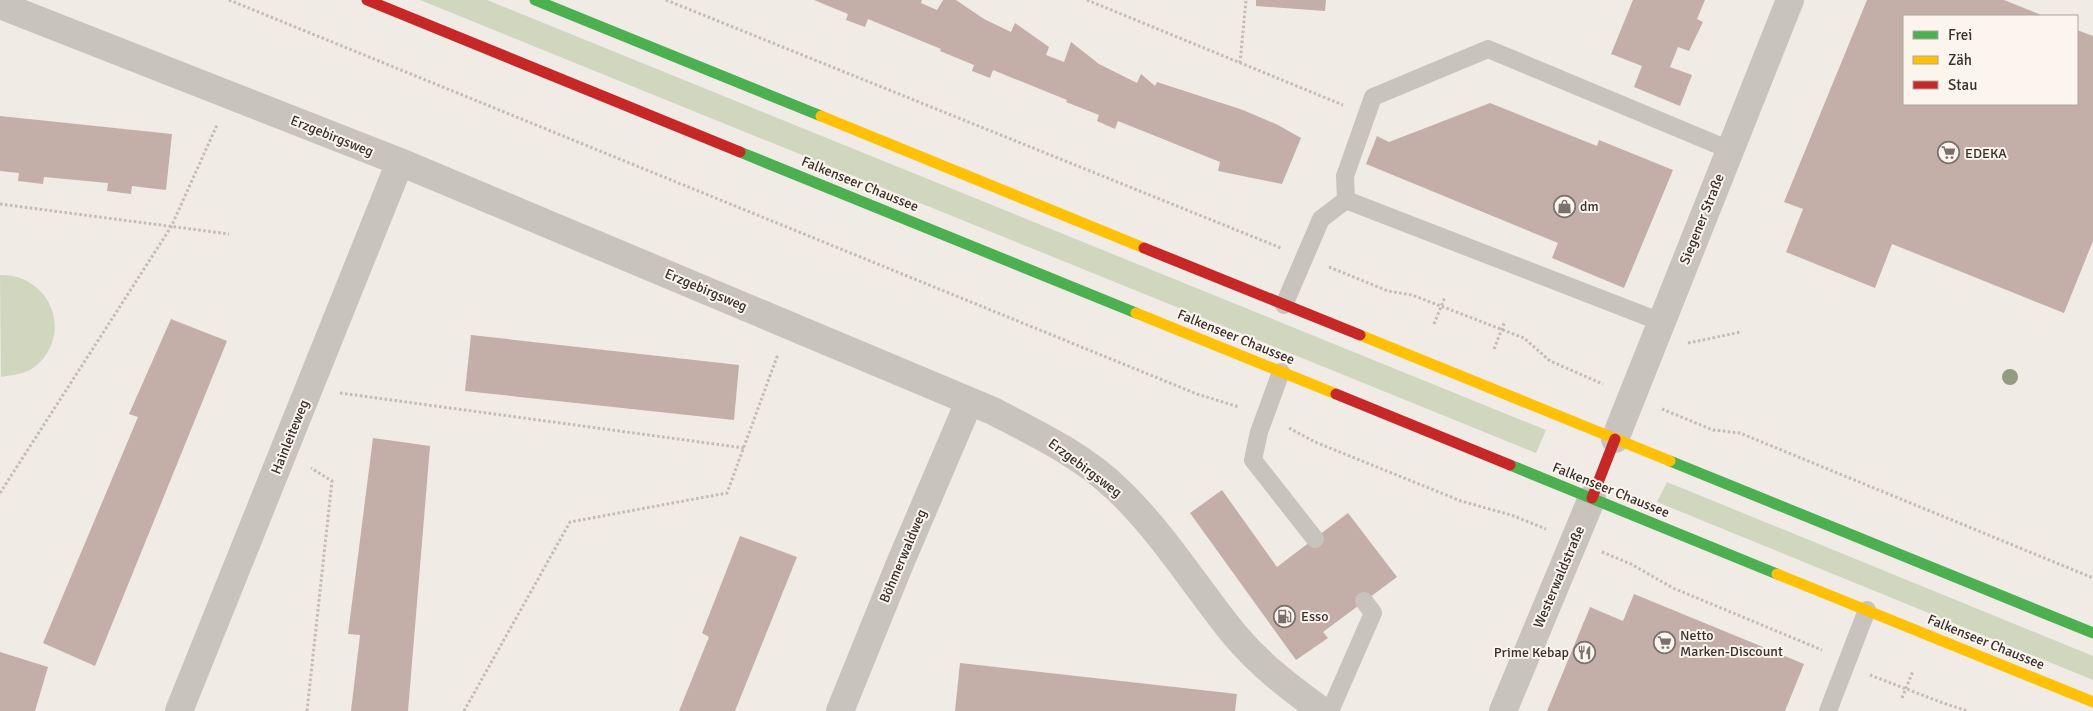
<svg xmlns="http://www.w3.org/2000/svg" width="2093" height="711" font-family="Signika,sans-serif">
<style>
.green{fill:#d1d6bf}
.building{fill:#c3afa7}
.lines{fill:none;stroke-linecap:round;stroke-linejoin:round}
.path{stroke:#c2bbb6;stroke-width:3;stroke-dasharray:2.5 2.5;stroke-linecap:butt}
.lane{stroke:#c9c3be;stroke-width:18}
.street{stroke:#c9c3be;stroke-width:28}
.fast{stroke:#4caf50;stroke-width:11}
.slow{stroke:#ffc107;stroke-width:11}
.jam{stroke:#c62828;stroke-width:11}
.tree{fill:#959b80}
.labels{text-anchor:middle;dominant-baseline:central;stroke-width:4;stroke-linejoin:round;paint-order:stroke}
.street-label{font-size:14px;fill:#3b302b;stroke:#fbf5ee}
.poi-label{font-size:14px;fill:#3b302b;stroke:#fbf5ee;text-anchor:start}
</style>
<rect width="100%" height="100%" fill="#f0ebe5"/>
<path class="green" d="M420,0h67l1059,430 -10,23z
M0,275c49,-1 74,56 37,90 -10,9 -24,10 -36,12z
M1667,482l426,174v24l-436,-178z"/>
<path class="building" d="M814,0h108l-1,3 16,7 6,-10h13l28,19 27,13 4,-9 34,24 -3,8 18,7 7,-20 28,22 38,19 4,-9 14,12 2,-4 86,28 35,15 23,13 -19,46 -64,-13 2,-9 -102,-41 -3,8 -18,-8 2,-6 -33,-13 1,-2 -74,-30 -3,8 -18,-7 2,-6 -34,-14 1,-2 -73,-30 -3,8 -19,-7 2,-6z
M1256,0h70l-1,11 -69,-5z
M1633,0h72l-8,19 6,3 -14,29 -11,-4 -8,20 22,8 -12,31 -46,-19 8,-21 -31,-12z
M1867,0h137l40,16h-140v88h173v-74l16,6v205l-29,72 -172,-69 -17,44 -89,-36 17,-43 -19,-7z
M1490,103l107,43 2,-6 74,30 -49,118 -72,-30 6,-15 -192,-79 11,-28 12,6z
M0,116l172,18 -6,56 -34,-4 -1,8 -24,-3 1,-8 -64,-6 -1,7 -25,-3 1,-8 -19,-2z
M171,319l56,22 -132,325 -52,-23 95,-226 -9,-3z
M471,335l268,30 -5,55 -269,-29z
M373,438l57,8 -22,265h-57l9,-76 -12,-1z
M1222,490l55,77 71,-54 49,64 -74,55 5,6 -32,22 -106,-147z
M740,536l57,21 -62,154h-56l30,-74 -7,-4z
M1634,594l170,70 -19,47h-238l43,-104 33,14z
M0,652l48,15 -13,44h-35z
M960,663l277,31 -2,17h-280z"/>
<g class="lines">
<path class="path" d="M229,0l968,394 42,13
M666,0l615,248
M1087,0l256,105
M1240,63l6,-63
M0,204l229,30
M1329,267l59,24 24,4 112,43 26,23 53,23
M1434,324l11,-27
M1688,343l53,-11
M1494,349l11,-28
M340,393l404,55
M1662,409l51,21 27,3 353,145
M1289,428l26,14 146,59 50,14 35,14
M0,493l171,-266 46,-102
M1602,552l29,12 42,24 149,62
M1870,675l73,28 25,8
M1902,698l11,-27
M307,711l25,-230 -21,-13
M464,711l106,-189 157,-29 51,-139"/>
<path class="lane" d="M1284,305l37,-86 25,-19
M1661,322l-315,-122 -1,-24 28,-79 115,-48 242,101
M1281,372l-22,60 -6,28 62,79
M1330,711l43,-98 -9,-12
M1828,711l39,-101"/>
<path class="street" d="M0,5l400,157 593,249c44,23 89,44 125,79 45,43 77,96 116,144 27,32 55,53 88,77
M1615,439l175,-439
M179,711l221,-549
M840,711l61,-150 68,-159
M1503,711l89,-213"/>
<path class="fast" d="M535,0l286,116
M740,152l396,161
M1670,461l423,172
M1510,465l267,109"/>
<path class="slow" d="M821,116l323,132
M1136,313l200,81
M1360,335l310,126
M1777,574l316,128"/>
<path class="jam" d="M367,0l373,152
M1144,248l216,87
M1336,394l174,71
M1592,498l23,-59"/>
</g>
<circle class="tree" cx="2010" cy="377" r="8"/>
<defs>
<symbol id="supermarket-ring" viewBox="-11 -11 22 22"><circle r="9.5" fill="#fbf5ee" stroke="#7a716c" stroke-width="1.5"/><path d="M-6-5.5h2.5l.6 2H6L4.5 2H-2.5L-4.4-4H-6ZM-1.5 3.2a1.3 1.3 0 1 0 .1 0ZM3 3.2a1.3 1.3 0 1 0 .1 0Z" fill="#7a716c"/></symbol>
<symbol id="shop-ring" viewBox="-11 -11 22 22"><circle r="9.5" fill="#fbf5ee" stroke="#7a716c" stroke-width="1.5"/><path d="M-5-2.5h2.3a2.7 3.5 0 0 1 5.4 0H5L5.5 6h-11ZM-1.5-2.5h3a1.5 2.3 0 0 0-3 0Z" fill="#7a716c"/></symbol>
<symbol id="fuel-ring" viewBox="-11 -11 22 22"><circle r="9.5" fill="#fbf5ee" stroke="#7a716c" stroke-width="1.5"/><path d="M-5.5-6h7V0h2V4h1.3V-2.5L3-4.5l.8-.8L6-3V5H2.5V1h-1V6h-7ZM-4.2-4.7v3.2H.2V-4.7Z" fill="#7a716c"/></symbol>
<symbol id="restaurant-ring" viewBox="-11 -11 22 22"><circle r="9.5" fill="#fbf5ee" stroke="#7a716c" stroke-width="1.5"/><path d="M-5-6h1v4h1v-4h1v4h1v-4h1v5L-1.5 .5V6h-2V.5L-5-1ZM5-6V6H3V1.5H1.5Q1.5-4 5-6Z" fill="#7a716c"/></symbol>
</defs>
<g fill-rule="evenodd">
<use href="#supermarket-ring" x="1936" y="140" width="25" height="25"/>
<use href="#shop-ring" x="1552" y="194" width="25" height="25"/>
<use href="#fuel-ring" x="1272" y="604" width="25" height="25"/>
<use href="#supermarket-ring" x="1652" y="630" width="25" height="25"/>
<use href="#restaurant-ring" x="1572" y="640" width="25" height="25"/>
</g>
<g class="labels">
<g class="street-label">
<text transform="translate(332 136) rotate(22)">Erzgebirgsweg</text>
<text transform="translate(860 184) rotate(22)">Falkenseer Chaussee</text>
<text transform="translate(1702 219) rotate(-68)">Siegener Straße</text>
<text transform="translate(706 290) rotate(23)">Erzgebirgsweg</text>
<text transform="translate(1236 337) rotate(22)">Falkenseer Chaussee</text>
<text transform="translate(290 437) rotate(-68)">Hainleiteweg</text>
<text transform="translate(1085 468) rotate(37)">Erzgebirgsweg</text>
<text transform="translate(1611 490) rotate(22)">Falkenseer Chaussee</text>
<text transform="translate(903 556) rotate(-67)">Böhmerwaldweg</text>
<text transform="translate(1559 577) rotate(-67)">Westerwaldstraße</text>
<text transform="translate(1986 642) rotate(22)">Falkenseer Chaussee</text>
</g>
<g class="poi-label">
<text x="1965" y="153">EDEKA</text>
<text x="1580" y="206">dm</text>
<text x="1301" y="616">Esso</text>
<text x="1680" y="635">Netto<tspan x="1680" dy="16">Marken-Discount</tspan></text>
<text x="1569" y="652" text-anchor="end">Prime Kebap</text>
</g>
</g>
<rect x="1903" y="15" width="175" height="90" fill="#fbf5ee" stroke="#aea6a0"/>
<rect x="1913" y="31" width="25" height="8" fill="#4caf50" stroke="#aea6a0"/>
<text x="1948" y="40" font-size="15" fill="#3b302b">Frei</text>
<rect x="1913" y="56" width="25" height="8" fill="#ffc107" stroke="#aea6a0"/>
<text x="1948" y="65" font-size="15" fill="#3b302b">Zäh</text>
<rect x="1913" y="81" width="25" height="8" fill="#c62828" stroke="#aea6a0"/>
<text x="1948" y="90" font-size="15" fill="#3b302b">Stau</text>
</svg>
